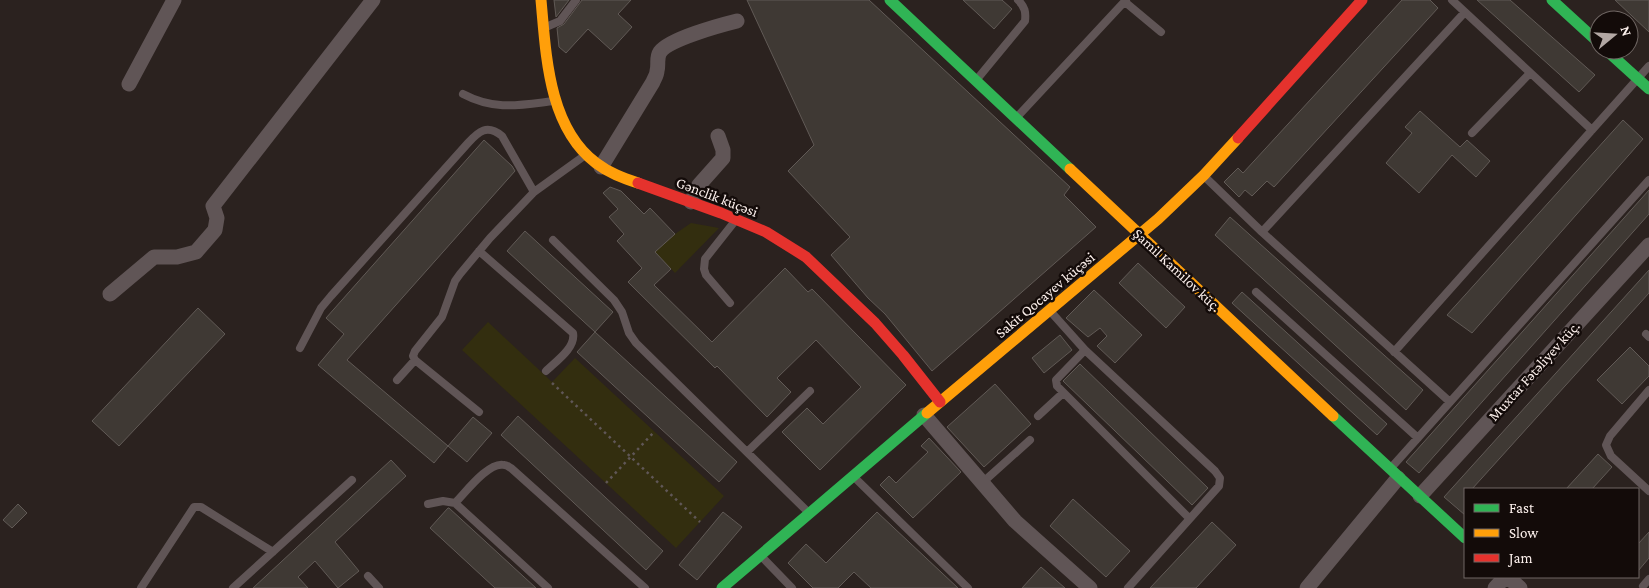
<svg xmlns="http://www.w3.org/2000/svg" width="1649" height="588" font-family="'Crimson Pro',serif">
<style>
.green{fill:#332e0f}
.building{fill:#3f3934;stroke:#615a56}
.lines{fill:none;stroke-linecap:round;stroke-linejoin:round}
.path{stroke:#605757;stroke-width:2.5;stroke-dasharray:2.5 4;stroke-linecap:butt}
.lane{stroke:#605556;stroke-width:8}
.street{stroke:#605556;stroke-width:15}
.fast{stroke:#30b455;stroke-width:11}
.slow{stroke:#ff9f0a;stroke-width:11}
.jam{stroke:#e5322d;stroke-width:11}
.labels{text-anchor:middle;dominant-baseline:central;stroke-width:5;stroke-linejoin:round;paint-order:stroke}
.street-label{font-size:15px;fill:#fcf0ec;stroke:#130b09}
</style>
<rect width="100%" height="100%" fill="#2b221f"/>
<path class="green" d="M691,223l28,5 -44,45 -20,-21 20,-18z
M488,322l64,60 23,-24 149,138 -48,52 -214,-198z"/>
<path class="building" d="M554,0h15l-13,17z
M582,0h49l-13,14 14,13 -21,23 -23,-21 -22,24 -7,-6 -2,-19 7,-4z
M747,0h122l201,187 -6,8 32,32 -164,144 -47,-57 -17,-16 -37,-43 19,-18 -62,-66 26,-26z
M963,0h39l10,9 -18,20z
M1402,0h28l8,8 -164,179 -7,-6 -15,15 -7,-6 -6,7 -15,-15 14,-14 5,5z
M1477,0h33l85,75 -16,17z
M1615,0h34v32z
M1420,111l40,36 7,-7 23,21 -14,16 -24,-22 -33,38 -33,-30 26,-30 -7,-6z
M1623,120l20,19 -171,194 -25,-18z
M484,140l28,26 3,5 -168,189 101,86 -14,17 -116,-98 26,-31 -18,-16z
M610,187l11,4 23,23 6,-6 25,26 -20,18 16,17 -17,16 58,57 73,-74 23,24 4,-3 94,96 -86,85 -38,-38 25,-24 16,16 38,-37 -45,-47 -39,38 14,14 -24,25 -50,-51 -2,2 -87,-86 14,-14 -25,-27 7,-7 -15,-17 9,-8 -15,-16z
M1649,190v24l-230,259 -13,-11z
M1230,217l193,173 -17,20 -191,-175z
M525,231l88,81 -18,20 -88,-81z
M1138,263l47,44 -19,21 -47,-45z
M1649,270v23l-177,196h-7v26l-21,-18z
M1094,290l48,45 -27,28 -18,-17 10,-10 -7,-8 -12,9 -22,-19z
M1242,292l145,132 -10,11 -145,-132z
M198,308l27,26 -106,112 -27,-25z
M595,332l142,130 -18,20 -142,-130z
M1060,335l12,15 -28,23 -12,-15z
M1630,347l19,19v10l-27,28 -25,-24z
M1080,364l128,124 -16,17 -129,-124z
M995,384l36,40 -47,43 -37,-40z
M518,416l145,135 -17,19 -145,-135z
M473,417l19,16 -25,29 -19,-16z
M929,438l32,34 -48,46 -33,-33 9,-9 7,7 32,-31 -7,-6z
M1598,454l14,13 -20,22h-26z
M391,460l15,16 -71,66 24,29 -21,17 -23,-27 -17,16 10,11h-55z
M1073,499l57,52 -24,26 -56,-51z
M18,504l9,9 -15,15 -9,-8z
M448,508h1l87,80h-41l-65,-60z
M723,512l19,15 -45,53 -18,-15z
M877,512l81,76h-87l-17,-16 -16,16h-25l-25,-25 18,-19 20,19z
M1212,522l24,23 -40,43h-46z
M1649,532v26l-11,13v-27z
M1041,567l24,21h-43z"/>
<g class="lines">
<path class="path" d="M552,383l148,139
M606,483l49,-52"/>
<path class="lane" d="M1452,0l140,130
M1125,2l36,30
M546,27l14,-6 16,-21
M978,78l47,-57c1,-9 0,-14 -7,-21
M463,94c32,17 57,11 91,7
M1017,117l109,-117
M1472,133l58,-60
M1205,177l57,55 188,170
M1262,232l203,-220
M553,240l61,60 8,12 7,21 7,10 172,169
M479,251l94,82c3,15 -18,29 -27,38
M1256,292l162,146
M730,303l-24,-28 -2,-6 1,-10 30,-38
M1051,312l34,38 130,121 5,7 -1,8 -91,102
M1646,334l3,3
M300,348l21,-40 10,-12 137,-153c11,-12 19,-19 34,-7l32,56
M1085,350l-29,30 1,6 132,132
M1394,352l255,-286
M397,380l18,-20
M1649,390l-39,46 -4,9 5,11 38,35
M479,412l-64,-52 -2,-4 2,-5 27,-34 13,-36 5,-7 30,-36 44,-46 50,-36
M1038,416l25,-23
M747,452l63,-61
M1390,469l259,-289
M855,478l113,110
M982,483l48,-43
M455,503l93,85
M428,504l15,-3 12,2c10,-10 34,-42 49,-38 3,0 5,2 7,3l134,120
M762,557l30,31
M368,576l11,12
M1643,586l6,-7
M141,588l53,-81h7l72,45
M233,588l119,-108"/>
<path class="street" d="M129,84l45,-84
M601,167l52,-85c1,-3 4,-7 4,-11 2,-7 -1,-13 3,-19 9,-13 61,-27 77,-31
M691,202l8,-17 24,-27v-8l-5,-14
M110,294l44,-37h23l19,-5 19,-22 2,-12 -4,-12 160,-206
M924,415l91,106 75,67
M1420,496l229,-251
M1508,577l12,11
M1307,588l91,-110
M1495,588l10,-11"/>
<path class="fast" d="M890,0l180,169
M1552,0l47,43
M1606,50l43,39
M1333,416l132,122
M722,588l205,-175"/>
<path class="slow" d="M541,0c5,54 7,127 55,163 13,10 27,15 42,20
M1070,169l263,247
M927,413l231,-194 46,-44 34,-37"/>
<path class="jam" d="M1238,138l124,-138
M638,183l83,30 45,19 40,25 69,66 28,32 37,47"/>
</g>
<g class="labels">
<g class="street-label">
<text transform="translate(717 197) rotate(21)">Gənclik küçəsi</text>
<text transform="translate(1177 270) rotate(43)">Şamil Kamilov küç.</text>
<text transform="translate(1045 295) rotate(-40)">Sakit Qocayev küçəsi</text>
<text transform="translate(1534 371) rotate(-48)">Muxtar Fətəliyev küç.</text>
</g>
</g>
<rect x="1464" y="488" width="175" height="90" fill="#130b09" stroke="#706764"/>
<rect x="1474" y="504" width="25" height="8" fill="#30b455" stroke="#706764"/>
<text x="1509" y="513" font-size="15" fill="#fcf0ec">Fast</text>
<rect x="1474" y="529" width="25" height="8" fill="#ff9f0a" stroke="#706764"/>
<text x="1509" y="538" font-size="15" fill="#fcf0ec">Slow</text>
<rect x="1474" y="554" width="25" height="8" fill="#e5322d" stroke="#706764"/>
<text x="1509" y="563" font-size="15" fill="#fcf0ec">Jam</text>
<g transform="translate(1614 35) rotate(72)"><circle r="24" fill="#130b09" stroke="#706764"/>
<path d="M0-4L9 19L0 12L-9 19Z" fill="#b3a8a4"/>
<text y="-8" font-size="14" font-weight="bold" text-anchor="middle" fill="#fcf0ec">N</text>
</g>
</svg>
